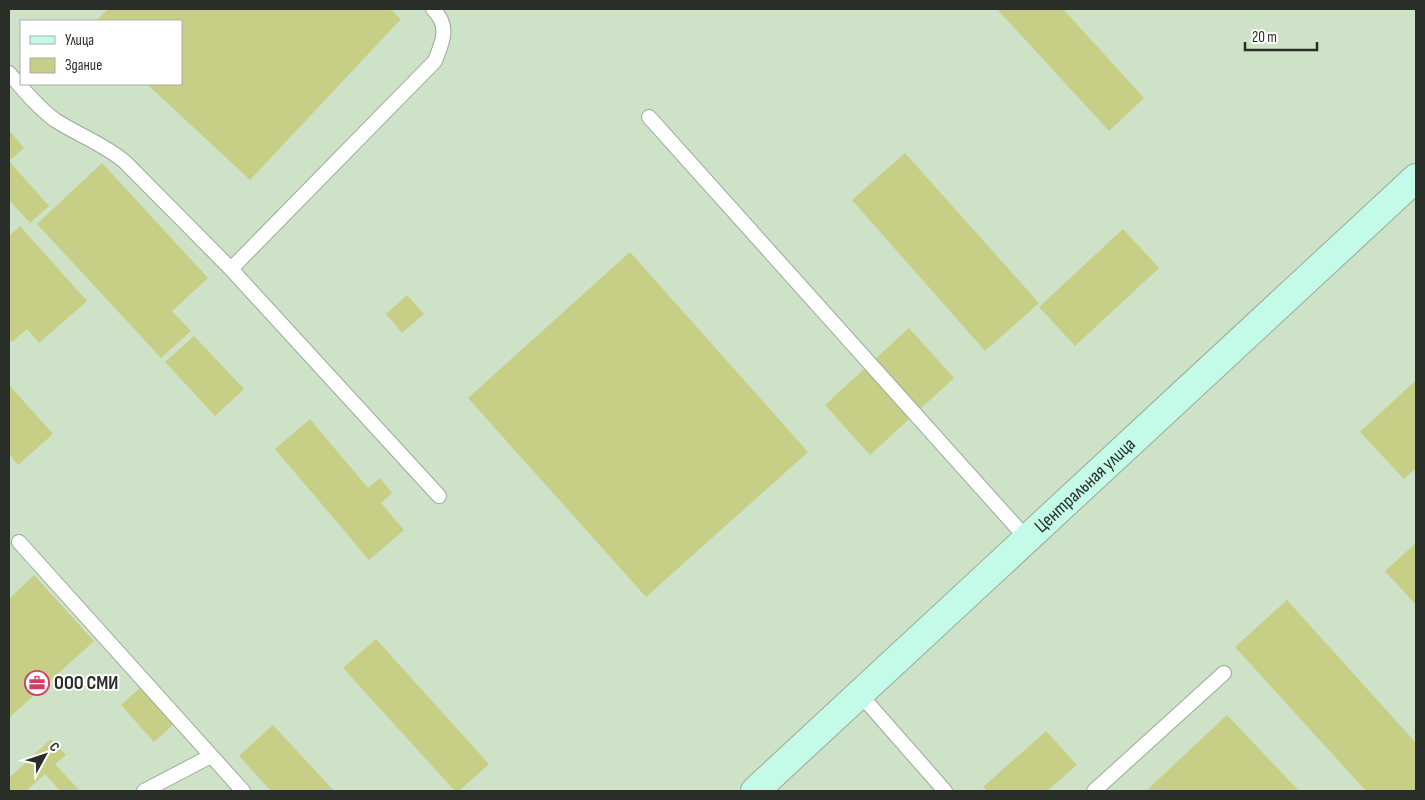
<svg xmlns="http://www.w3.org/2000/svg" width="1425" height="800" font-family="'Sofia Sans Condensed',sans-serif">
<style>
.built{fill:#cee2c8;fill-rule:evenodd}
.building{fill:#c7ce85}
.lines{fill:none;stroke-linecap:round;stroke-linejoin:round}
.lane-casing{stroke:#9ba997;stroke-width:16}
.secondary-casing{stroke:#9ba997;stroke-width:30}
.lane{stroke:#fff;stroke-width:14}
.secondary{stroke:#c3fae8;stroke-width:28}
.labels{text-anchor:middle;dominant-baseline:central;stroke-width:4;stroke-linejoin:round;paint-order:stroke}
.street-label{font-size:19px;fill:#292f28;stroke:#fff}
.poi-label{font-size:19px;font-weight:bold;fill:#292f28;stroke:#fff;text-anchor:start}
</style>
<rect width="100%" height="100%" fill="#dbead7"/>
<path class="built" d="M9,9h1407v782h-1407zM21,21h160v63h-160z"/>
<path class="building" d="M108,9h282l11,10 -151,161 -103,-96h34v-63h-85z
M997,9h66l81,89 -35,33z
M9,130l15,18 -15,13 40,45 -19,17 -21,-23z
M905,153l134,150 -54,48 -133,-151z
M102,163l106,115 -36,33 19,20 -30,27 -124,-134z
M20,226l67,75 -48,42 -12,-14 -15,13 -3,-3v-103z
M1123,229l36,39 -84,78 -36,-39z
M630,252l178,200 -162,145 -178,-199z
M407,295l17,19 -22,19 -16,-19z
M909,328l45,50 -84,77 -45,-50z
M194,336l50,53 -29,27 -50,-54z
M1416,380v88l-12,11 -44,-47z
M9,385l44,49 -35,31 -9,-11z
M310,419l58,69 12,-10 12,15 -11,10 23,27 -35,30 -94,-111z
M1416,543v62l-31,-34z
M34,575l60,66 -85,77v-119z
M1287,600l129,143v48h-50l-131,-144z
M376,639l113,125 -30,27h-4l-112,-123z
M141,687l33,37 -20,18 -33,-37z
M1227,715l72,76h-153z
M273,725l61,66h-63l-32,-35z
M1046,731l31,34 -30,26h-60l-4,-4z
M51,739l15,16 -11,9 25,27h-20l-15,-17 -19,17h-14l-3,-3v-10z"/>
<g class="lines">
<defs>
<path id="lane" d="M9,73c14,16 28,34 46,47 23,15 49,24 70,42l106,107 208,227
M649,117l379,423
M231,269l204,-208c8,-20 15,-35 -2,-52
M19,542l224,249
M859,693l86,98
M144,791l67,-35
M1094,791l130,-118"/>
<g id="secondary">
<path id="s1" d="M755,791l661,-613"/>
</g>
</defs>
<use href="#lane" class="lane-casing"/>
<use href="#secondary" class="secondary-casing"/>
<use href="#lane" class="lane"/>
<use href="#secondary" class="secondary"/>
</g>
<defs>
<symbol id="office-ring" viewBox="-11 -11 22 22"><circle r="9.5" fill="#fff" stroke="#ce3f66" stroke-width="1.5"/><path d="M-6-3h4V-5.5h4V-3h4V5H-6ZM-1-4.5V-3h2v-1.5ZM-6 0V1H6V0Z" fill="#ce3f66"/></symbol>
</defs>
<g fill-rule="evenodd">
<use href="#office-ring" x="23" y="669" width="28" height="28"/>
</g>
<g class="labels">
<g class="street-label">
<text stroke="none"><textPath href="#s1" startOffset="450">Центральная улица</textPath></text>
</g>
<g class="poi-label">
<text x="54" y="683">ООО СМИ</text>
</g>
</g>
<rect width="1425" height="800" fill="none" stroke="#292f28" stroke-width="20"/>
<rect x="20" y="20" width="162" height="65" fill="#ffffff" stroke="#a9aca9"/>
<rect x="30" y="36" width="25" height="8" fill="#c3fae8" stroke="#a9aca9"/>
<text x="65" y="45" font-size="15" fill="#292f28">Улица</text>
<rect x="30" y="58" width="25" height="15" fill="#c7ce85" stroke="#a9aca9"/>
<text x="65" y="70" font-size="15" fill="#292f28">Здание</text>
<g transform="translate(45 755) rotate(50)" stroke="#ffffff" stroke-width="4" paint-order="stroke">
<path d="M0-4L9 19L0 12L-9 19Z" fill="#292f28"/>
<text y="-8" font-size="14" font-weight="bold" text-anchor="middle" fill="#292f28">С</text>
</g>
<path d="M1245 42v8h72v-8" fill="none" stroke="#292f28" stroke-width="2.5"/>
<text x="1252" y="42" font-size="15" fill="#292f28" stroke="#ffffff" stroke-width="4" paint-order="stroke">20 m</text>
</svg>
